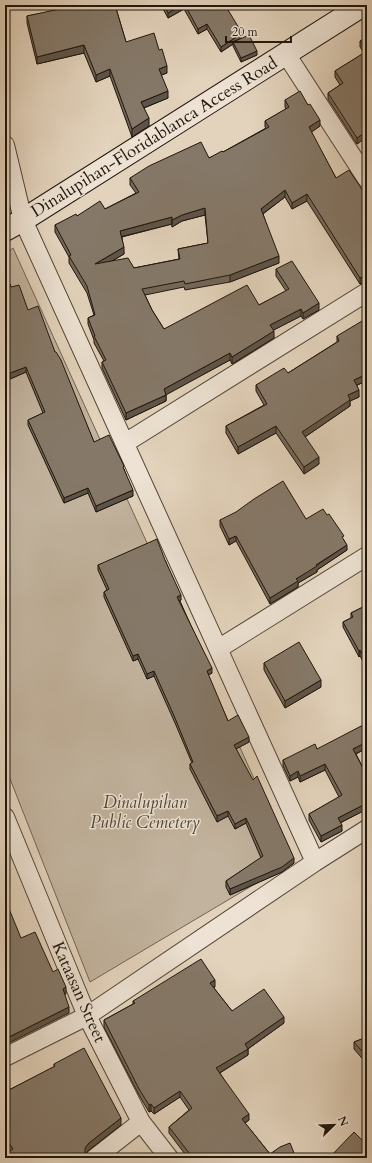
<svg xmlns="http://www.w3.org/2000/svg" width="372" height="1163" font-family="Cardo,serif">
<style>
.green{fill:#c2b39e;stroke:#716455}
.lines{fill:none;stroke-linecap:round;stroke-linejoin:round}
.minor-casing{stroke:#514538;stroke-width:20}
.secondary-casing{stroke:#20160c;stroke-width:24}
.minor{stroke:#ede2d3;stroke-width:18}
.secondary{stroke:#ede2d3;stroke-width:22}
.wall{fill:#726759;stroke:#20160c;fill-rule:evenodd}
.shaded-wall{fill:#5d5449;stroke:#20160c}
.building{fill:#857868;stroke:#20160c;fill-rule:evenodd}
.labels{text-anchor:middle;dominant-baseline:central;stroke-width:3;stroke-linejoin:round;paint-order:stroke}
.street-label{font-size:17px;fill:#20160c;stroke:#ede2d3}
.park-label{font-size:17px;font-style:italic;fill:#514538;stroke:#ede2d3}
</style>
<rect width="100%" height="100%" fill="#e3d3bc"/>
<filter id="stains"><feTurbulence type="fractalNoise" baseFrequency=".005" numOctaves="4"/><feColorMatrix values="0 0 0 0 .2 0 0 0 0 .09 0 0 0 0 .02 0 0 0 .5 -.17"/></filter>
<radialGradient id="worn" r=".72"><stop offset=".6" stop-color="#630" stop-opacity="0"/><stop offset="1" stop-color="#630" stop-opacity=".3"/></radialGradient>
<path class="green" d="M13,248l279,614 -202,120 -85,-216v-512z"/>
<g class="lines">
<defs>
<path id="minor" d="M286,54l81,125
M5,145l18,75 292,642
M125,443l242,-151
M218,649l149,-93
M5,817l82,199 54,106 28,36
M5,1057l82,-41 228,-154 52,-33
M95,1158l46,-36"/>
<path id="secondary" d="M5,230l18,-10 340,-215"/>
</defs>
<use href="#minor" class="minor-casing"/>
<use href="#secondary" class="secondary-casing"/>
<use href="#minor" class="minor"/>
<use href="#secondary" class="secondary"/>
</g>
<path class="wall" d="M68,5h47l11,37 41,31 -6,2 7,23 -24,10 5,18 -17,11 -22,-61 -14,6 -12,-29 -47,11 -10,-41v-7l41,-8z
M161,5h64l17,33 15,17 -16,7 -8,-16v-2l-12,8 -14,-23 -9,5 -14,-25 -16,9z
M367,37v100l-10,7 -29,-45v-6l12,-8 -5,-8v-6l29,-18 -4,-6v-6z
M285,100l35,26 -9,6 25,46 31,19v85l-7,2 -53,-83 -15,8 -7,-12 -22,17 16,49 -49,19 -45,8 -1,-3 -39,8 7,15 12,19 95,-24 27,-14 -10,-15v-7l43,41 -16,9 -2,-3 -28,14 1,8 -42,26 -2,-4 -64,34v7l-40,19 -24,-52v-6l2,-1 -10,-18v-3l-6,-16v-6l6,-3 -7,-22 -18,-30v-6l-14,-25v-7l22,-9 28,-7 31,-16 -6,-8v-7l79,-20 14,-6 43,-24 -1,-1v-6l21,-12 -1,-2zM205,215l3,28 -30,6 1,10 -45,9 -22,-7 12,-7 -2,-17 50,-13v3l10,-6z
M5,272l6,15 17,23 27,42 39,90 30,27 9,27 -37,16 -8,-19 -24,10 -36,-78v-5l15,-7 -17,-41 -16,7 -5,-12z
M337,336l30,45 -10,4 2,12 -9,4v5l-45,31 14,27 -15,10 -28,-41 -38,21 -12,-21v-7l38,-21 -8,-14v-6l32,-12 49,-31z
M306,519l38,21 3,10 -30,20v2l-19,11v4l-28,17 -34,-63 -7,4 -9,-19v-6z
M165,560l16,40 -1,1 32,72 -4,2 20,46 21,21 -13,7 58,114 -12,9 -52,23 -4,-8v-6l35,-23 -15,-35 -11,6 -7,-13 -11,6 -27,-53v-5l2,-1 -17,-40 -21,-47 -7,3 -9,-20 -5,2 -29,-64v-5l3,-2 -9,-20v-5z
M367,605v58l-2,2 -5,-9 -1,1 -16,-30v-5l8,-4v-5z
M264,663l57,24 -36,21 -21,-38z
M367,748l-11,6 11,22v33l-27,14 2,8 -21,11 -12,-22v-6l30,-17 -14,-27 -25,12 -2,-5 -8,4 -7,-15v-6l34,-11z
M213,987l19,24 52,12 -36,26v6l-28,18 29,47 -4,3 25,31 26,4h-108l-19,-25v-6l20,-17 -9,-13 -26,17 -3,-3 -2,1 -10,-17 -35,-68v-7l29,-16v-3l82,-14z
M367,1037v27l-13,-15v-7z
M54,1064l67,61 -32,25 -4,4 -75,-3 -5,-7v-57l2,4 47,-24z"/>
<path class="shaded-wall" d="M182,5h2v4l-16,9v-5z
M207,24v5l-9,5v-5z
M242,33v5l-9,4v2l-12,8v-5z
M84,45v8l-47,11v-7z
M257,51v4l-16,7v-4z
M167,66v7l-8,3v-7z
M110,69v7l-14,6v-7z
M168,91v7l-27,11v-7z
M149,118v8l-17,11v-8z
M320,120v6l-11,8v-7z
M367,131v6l-10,7v-6z
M285,190v7l-24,18v-6z
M307,194v7l-15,8v-6z
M205,208v7l-23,6 -10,6v-7l10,-5z
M172,217v7l-52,13v-6z
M124,247v7l-29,17v-7z
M279,256v7l-49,19v-7z
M366,275v7l-6,2v-6z
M319,303v7l-16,9v-6z
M301,309v7l-31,16v-7z
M274,331v7l-42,26v-7z
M230,353v7l-66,36v-7z
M26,367v5l-16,7v-6z
M367,374v7l-13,5v-6z
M359,390v7l-9,4v5l-48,33v-7l46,-37z
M166,395v6l-40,19v-7z
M276,426v7l-38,21v-7z
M319,457v7l-15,10v-7z
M88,488v5l-24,10v-5z
M133,490v6l-37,16v-6z
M236,536v5l-7,4v-6z
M347,545v5l-30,20v2l-19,11v4l-28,17v-6l26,-19z
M181,595v5l-4,2v-5z
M360,650v6l-1,1v-6z
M138,654v5l-5,2v-5z
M367,658v5l-2,2v-6z
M212,668v5l-5,3v-5z
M154,671v5l-7,3v-5z
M321,680v7l-36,21v-7z
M249,737v5l-15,8v-5z
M367,742v6l-14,7v-6z
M325,764v6l-25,12v-6z
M298,771v6l-8,4v-5z
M367,803v6l-29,15v-6z
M228,811v5l-11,6v-6z
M246,818v5l-11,6v-5z
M342,825v6l-21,11v-6z
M294,858v5l-12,9 -52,23v-6z
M215,980v7l-5,2v-6z
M66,987v7l-3,1v-6z
M69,1007v6l-64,32v-6z
M284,1017v6l-39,28v-7z
M248,1049v6l-32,20v-7z
M180,1091v6l-26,17v-6z
M151,1104v7l-2,1v-7z
M249,1114v6l-7,5v-6z
M121,1118v7l-32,25 -4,4v4h-8l12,-15z
M211,1154v4h-6z"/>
<path class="building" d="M69,5h46l11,37 28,-9 5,17 3,-1 5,17 -8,3 9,22 -27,11 8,16 -17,11 -22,-60 -14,6 -12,-30 -47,12 -10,-41 42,-9z
M164,5h18l-14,8z
M185,5h40l17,28 -21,14 -14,-23 -9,5z
M249,35l8,16 -16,7 -8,-16z
M367,37v94l-10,7 -29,-45 15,-10 -8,-12 32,-20 -7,-10z
M300,91l8,14 2,-1 10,16 -11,7 27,51 13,-8 18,27v78l-7,3 -53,-84 -15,9 -7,-13 -24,19 18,47 -49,19 -45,9 -1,-3 -42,8 10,21 12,19 83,-44 12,20 30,-16 -13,-20 16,-8 27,42 -16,10 -2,-4 -31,16 4,6 -42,26 -2,-4 -66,36 2,6 -40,18 -24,-51 4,-2 -12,-24h1l-7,-18 7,-3 -8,-29 -18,-30 2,-1 -16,-30 21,-11 1,2 23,-15 5,8 34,-17 -9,-14 19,-12 52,-24 8,16 13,-7 1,1 46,-25 -4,-6 24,-14 -4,-7zM205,208l3,35 -30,6 2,10 -46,9 -6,-10 -33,6 29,-17 -4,-16 52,-14v3l10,-5z
M5,272l6,15 8,-2 9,25 10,-4 17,46h1l5,8 33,82 15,-7 15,31 -1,1 10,23 -37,16 -8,-18 -24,10 -36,-78 17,-8 -19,-45 -16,6 -5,-11z
M367,318v56l-13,6 5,10 -11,5 2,5 -48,32 17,25 -15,10 -28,-41 -38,21 -12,-21 41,-22 -11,-19 28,-17 4,5 51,-32 -2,-5z
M283,481l23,38 17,-10 4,6 2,-1 15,22 -2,1 5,8 -31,20 1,1 -21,13 2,2 -28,17 -34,-62 -7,3 -9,-19 16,-8 18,-13z
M157,539l8,21 16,35 -4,2 35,71 -5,3 21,50 10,-6 11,22 -15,8 19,35 4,-4 37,82 -12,9 -52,22 -4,-8 37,-25 -17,-38 -11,6 -7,-13 -11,5 -27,-52 3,-2 -18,-44 -21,-47 -7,3 -9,-20 -5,2 -29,-64 5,-3 -11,-24z
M367,605v53l-2,1 -5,-9 -1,1 -16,-29 10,-5 -2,-4z
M299,642l22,38 -36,21 -21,-38z
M367,723v19l-14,7 14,27v27l-29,15 4,7 -21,11 -12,-22 33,-19 -17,-31 -25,12 -2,-5 -8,5 -7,-16 32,-16 2,5z
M5,899l16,39 14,-6 18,40 5,-3 8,18 -3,2 6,18 -64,32z
M201,959l14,21 -5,3 22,28 32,-22 20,28 -39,27 3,5 -32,19 33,46 -7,5 28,35 10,-7 10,-4 6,15h-82l-3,-4 -6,4h-12l-24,-31 23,-19 -12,-17 -26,17 -3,-4 -2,1 -10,-16 -35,-69 31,-17 -2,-2z
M367,1037v20l-13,-15z
M84,1048l37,70 -32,25 -4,5v5l-8,5h-72v-3l8,-6 -8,-12v-50l2,4 48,-25 -1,-2z
M354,1132l13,13v13h-38z
M136,1153l4,5h-10z
M314,1156l1,2h-6z"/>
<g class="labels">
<g class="street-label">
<text transform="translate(154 137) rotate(-32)">Dinalupihan-Floridablanca Access Road</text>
<text transform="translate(79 992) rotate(66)">Kataasan Street</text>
</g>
<g class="park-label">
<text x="145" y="802">Dinalupihan<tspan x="145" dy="20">Public Cemetery</tspan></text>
</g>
</g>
<rect width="372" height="1163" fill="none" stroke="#e3d3bc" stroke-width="20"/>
<rect x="6" y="6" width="360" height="1151" fill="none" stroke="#20160c" stroke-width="2"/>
<rect x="10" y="10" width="352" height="1143" fill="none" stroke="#20160c"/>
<g transform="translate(334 1125) rotate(67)" stroke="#ede2d3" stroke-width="3" paint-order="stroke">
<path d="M0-3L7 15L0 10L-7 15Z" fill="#20160c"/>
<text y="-6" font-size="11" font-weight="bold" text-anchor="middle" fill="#20160c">N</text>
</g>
<path d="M226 36v6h65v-6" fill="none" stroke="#20160c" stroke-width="2"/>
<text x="232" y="36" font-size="12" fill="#20160c" stroke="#ede2d3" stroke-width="3" paint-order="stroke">20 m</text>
<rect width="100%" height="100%" filter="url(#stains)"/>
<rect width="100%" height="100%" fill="url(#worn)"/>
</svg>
